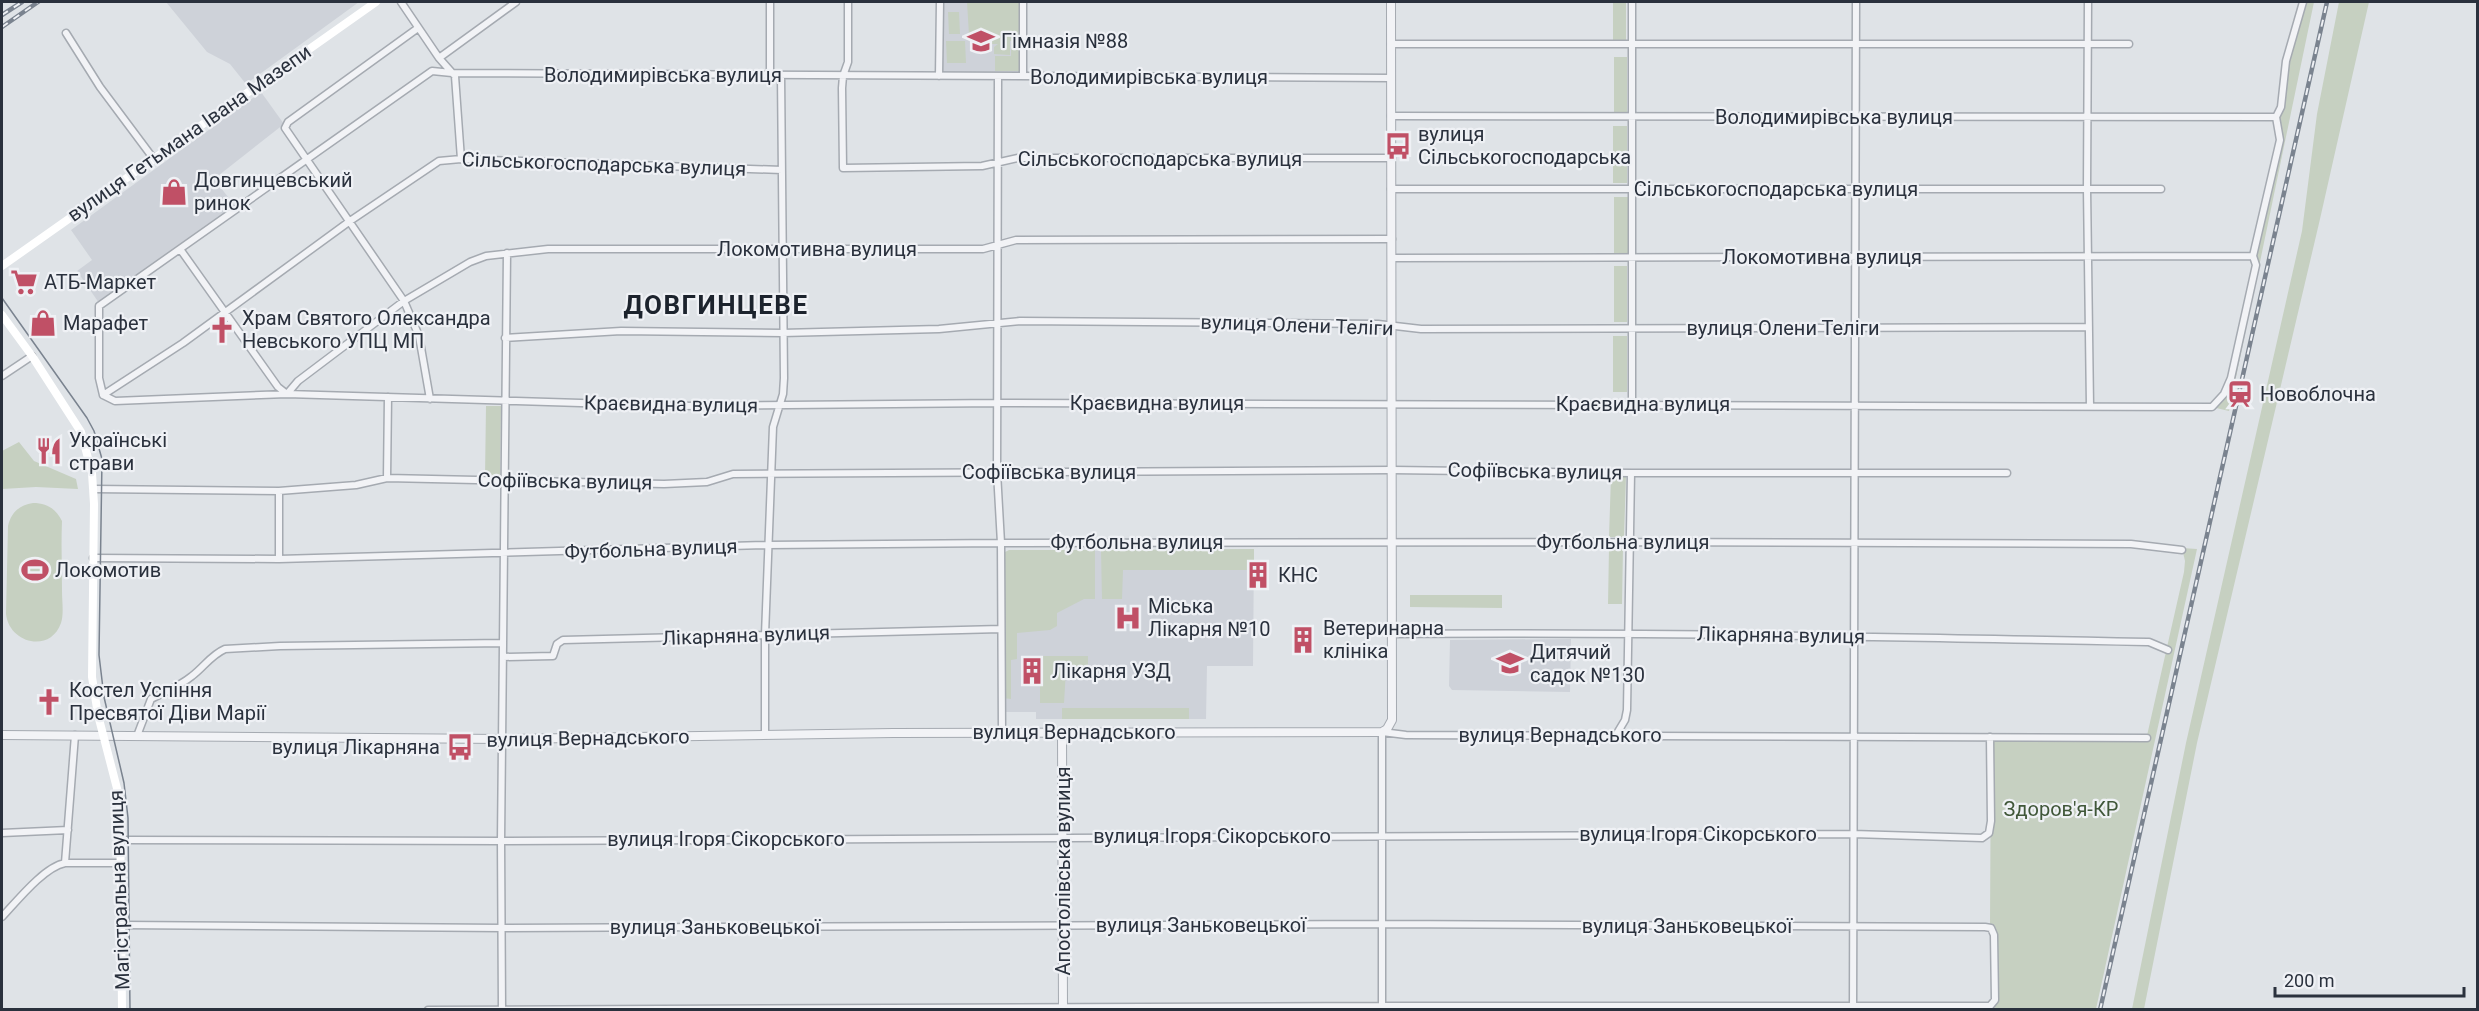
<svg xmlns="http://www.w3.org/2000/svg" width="2479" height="1011" font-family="Roboto,sans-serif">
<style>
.built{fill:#ced2d9}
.green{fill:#c6d0c1}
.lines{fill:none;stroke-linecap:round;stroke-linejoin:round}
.minor-casing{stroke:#a5aab1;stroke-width:9}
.tertiary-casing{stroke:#a5aab1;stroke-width:10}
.minor{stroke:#f2f3f6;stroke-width:6}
.tertiary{stroke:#f2f3f6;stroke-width:8}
.secondary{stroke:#fff;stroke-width:8}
.tram{stroke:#7a838f;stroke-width:1.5}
.rail-casing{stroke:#7a838f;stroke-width:4.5}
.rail{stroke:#eff1f5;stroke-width:2;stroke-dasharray:7;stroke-linecap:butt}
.labels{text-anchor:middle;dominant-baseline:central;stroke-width:4.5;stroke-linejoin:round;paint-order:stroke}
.poi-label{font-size:20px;fill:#2a313d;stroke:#eff1f5;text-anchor:start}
.street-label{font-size:20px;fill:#2a313d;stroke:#eff1f5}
.park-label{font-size:20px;fill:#405739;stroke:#eff1f5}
.district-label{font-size:26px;font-weight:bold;letter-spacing:1.5px;fill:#1c232d;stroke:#eff1f5}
</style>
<rect width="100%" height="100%" fill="#dfe3e7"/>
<path class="built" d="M166,2h193l-113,82 -16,-20 -23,-12z
M940,2h83v74h-84z
M261,92l23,32 -70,55 21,27 -136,97 -22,-32 15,-11 -21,-30z
M1254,549l-1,117h-46l-1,53h-170v-7h-33l2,-160z
M1571,639l-1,53 -118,-2 -3,-4 1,-46z"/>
<path class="green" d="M967,2h52v39h-9v14l-16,-1v-7l4,-3h-16l-13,-9z
M1613,2h13v39h-13z
M2303,2h11l-85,409 -17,-4 12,-13 7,-16 25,-113 -3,-9 27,-116 -4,-23 6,-29z
M2339,2h30l-49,217 -123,524 -53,266h-12l54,-266 116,-512 15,-117z
M948,12h11l1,22h-11z
M946,41h19l1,22h-19z
M1011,43h8v28h-24v-15h16z
M1614,57h13v57l-13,-1z
M1613,126h14v57h-14z
M1614,197h14v56h-14z
M1614,266h13v56h-13z
M1613,336h14v56h-14z
M486,406h15l-1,71h-15z
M19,442l15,19 42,18 2,10 -42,-2 -34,2v-38z
M1611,476h15l-2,61h-15z
M33,503c14,0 23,6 29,18 -1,24 0,47 0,70 0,10 2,23 -1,32 -11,31 -52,20 -55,-9l2,-88c3,-13 11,-21 25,-23z
M1609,548h14l-1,56h-14z
M2182,548l15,1 -101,460h-101v-75l-5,-9 1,-186 155,1 38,-168 1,-11z
M1254,549v21h-131l-1,29h-20l-1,-49z
M1009,550h86v49h-11l-27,14v13l-7,4 -33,3v26l-6,1v39l-8,-1v-142l2,-4z
M1410,595h92v13l-92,-1z
M1040,656h48v14h-22l-2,33h-24z
M1062,708h127v11h-127z"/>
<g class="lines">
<defs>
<path id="minor" d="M401,2l38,56 16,18 6,83
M770,2v73
M848,2v60l-5,14 -1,12 1,80 139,-2 36,-8h374
M1023,2v74
M1632,2v402
M2088,2l-1,187 3,217
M418,28l-130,94 -3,6 119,173 15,35 11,63
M66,33l34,54 53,71
M1391,44h738
M439,58l77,-56
M939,76l1,-74
M998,76l-1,396 4,71 1,189
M1391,116l885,1
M1391,189h770
M180,249l98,138 9,7 11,-13 106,-80 66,-39 16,-6 62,-7h435l33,-9 376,-1
M1392,258l861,-2
M505,338l116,-7 161,2 157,-4 81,-8 358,3 43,5 668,-2
M2,376l30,-20
M103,395l12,6 172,-7 390,12 321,-3 1214,4 12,-13 7,-16 25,-113 -3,-9 27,-116 -4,-23 5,-10 5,-46 17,-59
M103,395l-4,-17v-72l333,-235 20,2 939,5
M103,395l80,-52 167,-122 89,-60 22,-2 321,11
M387,478l1,-81
M94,489l185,2 77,-6 31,-7 277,6 43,-2 26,-8 659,-4 239,3h376
M93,558l186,1 489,-14 233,-2 628,-1 502,2 51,6
M279,559v-68
M1392,634c252,-2 504,3 757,8l19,8
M503,657l50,-1 4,-12 6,-4 438,-11
M765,735v-100l8,-208 10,-33 1,-16 -3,-303
M1616,735l9,-15 2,-10 4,-237
M137,736l14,-37c14,-7 29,-13 41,-23 12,-9 19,-21 33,-27l55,-3 223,-3
M2,833l66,-3
M121,840l380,1 1352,-7 129,4 7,-5 2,-12 -1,-84
M65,863h56
M2,917c15,-16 42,-50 63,-54l10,-128
M121,925l381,3 880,-4 603,3 6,1 3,7 1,65 -5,6h-608l-954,4
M1382,1009v-277l24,3 741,3
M1853,1009l3,-1007
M502,1010l-1,-169 6,-588"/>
<path id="tertiary" d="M1062,732l1,278
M2,735l500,4 391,-6 489,-1 5,-3 5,-9 -1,-718"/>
</defs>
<use href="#minor" class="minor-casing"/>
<use href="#tertiary" class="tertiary-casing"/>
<use href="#minor" class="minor"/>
<use href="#tertiary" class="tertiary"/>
<path class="secondary" d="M2,266l374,-264
M2,315l30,41 49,76 11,41 2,31 -2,173 6,38 22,85 2,210"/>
<path class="tram" d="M2,298l85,120 7,13 8,28 -3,196 5,42 20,86 4,35 2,192"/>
<defs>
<path id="rail" d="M2,15l20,-13
M2,27l36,-25
M2100,1010l227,-1008"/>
</defs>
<use href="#rail" class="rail-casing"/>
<use href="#rail" class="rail"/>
</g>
<defs>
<symbol id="school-bare" viewBox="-9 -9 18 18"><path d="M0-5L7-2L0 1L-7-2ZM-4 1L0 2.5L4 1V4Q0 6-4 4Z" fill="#c05066" stroke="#eff1f5" stroke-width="2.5" paint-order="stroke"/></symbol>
<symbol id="bus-bare" viewBox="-9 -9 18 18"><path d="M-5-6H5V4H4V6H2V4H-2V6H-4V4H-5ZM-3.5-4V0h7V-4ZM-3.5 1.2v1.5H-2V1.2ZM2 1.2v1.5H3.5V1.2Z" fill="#c05066" stroke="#eff1f5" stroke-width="2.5" paint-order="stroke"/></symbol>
<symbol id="shop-bare" viewBox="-9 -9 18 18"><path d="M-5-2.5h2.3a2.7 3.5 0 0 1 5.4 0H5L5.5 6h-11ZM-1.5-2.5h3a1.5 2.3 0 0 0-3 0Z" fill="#c05066" stroke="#eff1f5" stroke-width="2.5" paint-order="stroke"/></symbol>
<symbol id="supermarket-bare" viewBox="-9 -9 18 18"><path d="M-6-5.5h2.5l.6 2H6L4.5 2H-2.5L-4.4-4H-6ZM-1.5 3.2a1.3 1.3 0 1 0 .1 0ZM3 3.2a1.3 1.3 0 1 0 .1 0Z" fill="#c05066" stroke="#eff1f5" stroke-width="2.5" paint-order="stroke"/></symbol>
<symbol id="church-bare" viewBox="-9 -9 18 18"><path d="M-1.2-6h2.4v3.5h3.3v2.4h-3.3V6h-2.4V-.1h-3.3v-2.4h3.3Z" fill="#c05066" stroke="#eff1f5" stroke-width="2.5" paint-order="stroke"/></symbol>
<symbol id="station-bare" viewBox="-9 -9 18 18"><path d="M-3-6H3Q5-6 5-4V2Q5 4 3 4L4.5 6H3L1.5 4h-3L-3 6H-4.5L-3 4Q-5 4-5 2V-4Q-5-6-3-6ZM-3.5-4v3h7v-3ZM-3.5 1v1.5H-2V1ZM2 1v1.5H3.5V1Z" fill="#c05066" stroke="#eff1f5" stroke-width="2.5" paint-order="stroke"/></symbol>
<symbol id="restaurant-bare" viewBox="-9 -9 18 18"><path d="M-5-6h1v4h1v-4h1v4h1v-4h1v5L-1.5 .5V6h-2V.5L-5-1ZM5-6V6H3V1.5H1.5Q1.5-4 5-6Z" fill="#c05066" stroke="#eff1f5" stroke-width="2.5" paint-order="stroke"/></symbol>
<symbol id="stadium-bare" viewBox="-9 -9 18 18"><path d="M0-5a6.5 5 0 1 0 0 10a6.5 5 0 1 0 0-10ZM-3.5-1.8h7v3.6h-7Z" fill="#c05066" stroke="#eff1f5" stroke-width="2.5" paint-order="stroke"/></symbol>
<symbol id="building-bare" viewBox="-9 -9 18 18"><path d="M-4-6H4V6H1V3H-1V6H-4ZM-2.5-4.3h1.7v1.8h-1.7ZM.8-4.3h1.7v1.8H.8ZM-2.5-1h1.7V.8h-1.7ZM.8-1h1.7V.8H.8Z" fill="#c05066" stroke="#eff1f5" stroke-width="2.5" paint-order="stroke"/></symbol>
<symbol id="hospital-bare" viewBox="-9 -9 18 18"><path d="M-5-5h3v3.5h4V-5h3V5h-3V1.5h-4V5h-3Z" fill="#c05066" stroke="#eff1f5" stroke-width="2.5" paint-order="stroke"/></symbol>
</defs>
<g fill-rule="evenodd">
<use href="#school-bare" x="962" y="22" width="38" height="38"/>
<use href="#bus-bare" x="1379" y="127" width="38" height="38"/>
<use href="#shop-bare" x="155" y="173" width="38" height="38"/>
<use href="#supermarket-bare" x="5" y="263" width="38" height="38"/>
<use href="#shop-bare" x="24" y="304" width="38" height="38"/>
<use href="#church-bare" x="203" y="311" width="38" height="38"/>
<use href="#station-bare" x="2221" y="375" width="38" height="38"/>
<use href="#restaurant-bare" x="30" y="432" width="38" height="38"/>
<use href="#stadium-bare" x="16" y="551" width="38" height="38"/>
<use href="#building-bare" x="1239" y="556" width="38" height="38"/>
<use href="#hospital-bare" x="1109" y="599" width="38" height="38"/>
<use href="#building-bare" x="1284" y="621" width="38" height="38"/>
<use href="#school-bare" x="1491" y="644" width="38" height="38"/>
<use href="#building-bare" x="1013" y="652" width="38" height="38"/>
<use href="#church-bare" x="30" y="683" width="38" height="38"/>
<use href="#bus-bare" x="441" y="728" width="38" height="38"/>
</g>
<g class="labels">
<g class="poi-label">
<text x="1001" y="41">Гімназія №88</text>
<text x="1418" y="134">вулиця<tspan x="1418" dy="23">Сільськогосподарська</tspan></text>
<text x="194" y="180">Довгинцевський<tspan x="194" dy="23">ринок</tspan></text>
<text x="44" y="282">АТБ-Маркет</text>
<text x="242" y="318">Храм Святого Олександра<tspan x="242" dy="23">Невського УПЦ МП</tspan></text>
<text x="63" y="323">Марафет</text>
<text x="2260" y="394">Новоблочна</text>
<text x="69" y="440">Українські<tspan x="69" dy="23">страви</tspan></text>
<text x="55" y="570">Локомотив</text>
<text x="1278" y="575">КНС</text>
<text x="1148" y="606">Міська<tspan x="1148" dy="23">Лікарня №10</tspan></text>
<text x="1323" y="628">Ветеринарна<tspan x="1323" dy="23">клініка</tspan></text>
<text x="1530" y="652">Дитячий<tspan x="1530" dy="23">садок №130</tspan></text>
<text x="1052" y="671">Лікарня УЗД</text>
<text x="69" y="690">Костел Успіння<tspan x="69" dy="23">Пресвятої Діви Марії</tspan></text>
<text x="440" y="747" text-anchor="end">вулиця Лікарняна</text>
</g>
<g class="street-label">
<text x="663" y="75">Володимирівська вулиця</text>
<text x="1149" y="77">Володимирівська вулиця</text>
<text x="1834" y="117">Володимирівська вулиця</text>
<text transform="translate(189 133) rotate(-35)">вулиця Гетьмана Івана Мазепи</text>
<text x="1160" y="159">Сільськогосподарська вулиця</text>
<text transform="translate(604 164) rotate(2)">Сільськогосподарська вулиця</text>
<text x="1776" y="189">Сільськогосподарська вулиця</text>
<text x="817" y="249">Локомотивна вулиця</text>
<text x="1822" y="257">Локомотивна вулиця</text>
<text transform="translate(1297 325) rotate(2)">вулиця Олени Теліги</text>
<text x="1783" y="328">вулиця Олени Теліги</text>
<text x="1157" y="403">Краєвидна вулиця</text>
<text transform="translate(671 404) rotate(1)">Краєвидна вулиця</text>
<text x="1643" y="404">Краєвидна вулиця</text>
<text transform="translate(1535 471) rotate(1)">Софіївська вулиця</text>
<text x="1049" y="472">Софіївська вулиця</text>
<text transform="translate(565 481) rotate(1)">Софіївська вулиця</text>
<text x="1137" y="542">Футбольна вулиця</text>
<text x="1623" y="542">Футбольна вулиця</text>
<text transform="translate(651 549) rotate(-2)">Футбольна вулиця</text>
<text transform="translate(746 635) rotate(-2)">Лікарняна вулиця</text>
<text transform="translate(1781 635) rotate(1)">Лікарняна вулиця</text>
<text x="1074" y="732">вулиця Вернадського</text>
<text x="1560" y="735">вулиця Вернадського</text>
<text transform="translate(588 738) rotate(-1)">вулиця Вернадського</text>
<text x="1698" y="834">вулиця Ігоря Сікорського</text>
<text x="1212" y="836">вулиця Ігоря Сікорського</text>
<text x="726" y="839">вулиця Ігоря Сікорського</text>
<text transform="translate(1063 871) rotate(-90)">Апостолівська вулиця</text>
<text transform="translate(119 890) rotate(-92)">Магістральна вулиця</text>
<text x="1201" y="925">вулиця Заньковецької</text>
<text x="1687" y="926">вулиця Заньковецької</text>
<text x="715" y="927">вулиця Заньковецької</text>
</g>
<g class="park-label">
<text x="2061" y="809">Здоров'я-КР</text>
</g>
<g class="district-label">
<text x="716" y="305">ДОВГИНЦЕВЕ</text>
</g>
</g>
<rect width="2479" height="1011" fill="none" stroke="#2a313d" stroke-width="6"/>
<path d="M2275 987v9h189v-9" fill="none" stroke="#2a313d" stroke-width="3"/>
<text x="2284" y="987" font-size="18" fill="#2a313d" stroke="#eff1f5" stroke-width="4.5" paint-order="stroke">200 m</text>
</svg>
